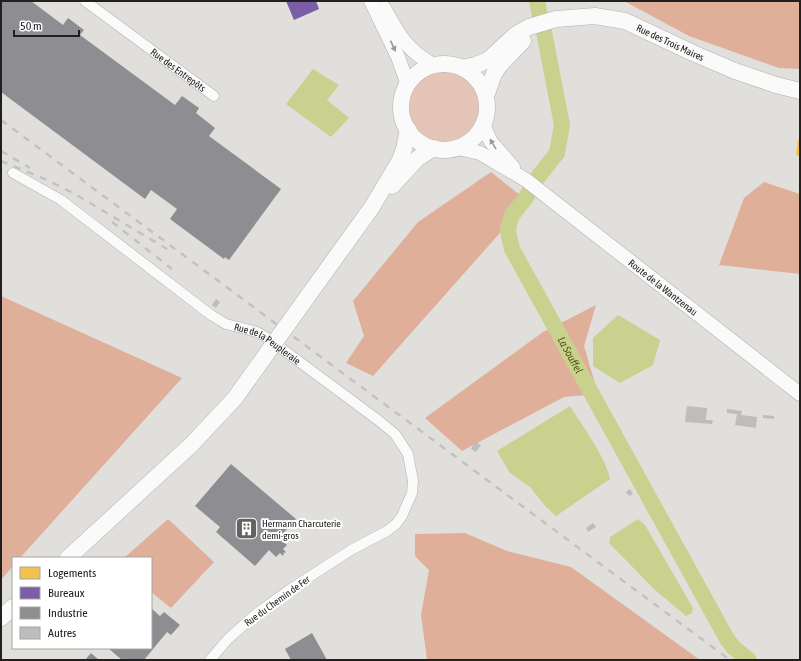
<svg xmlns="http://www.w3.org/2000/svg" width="801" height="661" font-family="'Asap Condensed',sans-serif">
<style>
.green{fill:#e5c5b8}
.forest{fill:#e0af9a}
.water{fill:#c9d18e}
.homes{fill:#f2c14e}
.offices{fill:#7b5ea7}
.industry{fill:#8d8d92}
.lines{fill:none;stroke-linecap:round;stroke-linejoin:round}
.river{stroke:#c9d18e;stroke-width:16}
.building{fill:#bfbdbb}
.minor-casing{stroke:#b2b1af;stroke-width:11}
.secondary-casing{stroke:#b2b1af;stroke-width:15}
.primary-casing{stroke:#b2b1af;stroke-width:17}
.minor{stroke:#fafafa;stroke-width:10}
.secondary{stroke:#fafafa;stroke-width:14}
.primary{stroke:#fafafa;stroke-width:16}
.rail{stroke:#c2c2c1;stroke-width:2.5;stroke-dasharray:7 7;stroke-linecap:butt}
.primary-bridge-casing{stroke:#b2b1af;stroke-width:17;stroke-linecap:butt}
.primary-bridge{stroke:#fafafa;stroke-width:16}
.oneway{fill:#989897}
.labels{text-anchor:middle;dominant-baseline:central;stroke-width:4;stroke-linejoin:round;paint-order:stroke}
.street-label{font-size:10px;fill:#21201f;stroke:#fff}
.poi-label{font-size:10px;fill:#21201f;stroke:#fff;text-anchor:start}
.water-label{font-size:11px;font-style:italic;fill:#515812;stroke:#fff}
</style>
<rect width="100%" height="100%" fill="#e1dfdc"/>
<path class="green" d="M407 107a38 38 0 1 1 76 0a38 38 0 1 1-76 0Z"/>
<path class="forest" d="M624,1h176v68l-21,-1 -90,-32z
M491,172l30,24 -22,38 -126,142 -27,-13 18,-27 -11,-35 65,-79z
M764,182l36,12v80l-81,-9 25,-67z
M1,296l181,82 -162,180h-7v8l-12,14z
M596,305l-12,41 14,48 -34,3 -102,54 -37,-33 118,-86z
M168,519l46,43 -43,46 -20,-16v-34h-27z
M465,533l42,18 64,16 129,93h-273l-6,-45 8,-45 -14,-14v-22z"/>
<path class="water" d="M313,69l26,16 -12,15 22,18 -18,19 -45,-33z
M618,315l42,25 -7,25 -33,18 -27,-17v-28z
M570,406c13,21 35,50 40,73l-54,37 -10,-9 -16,-20 -20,-14 -13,-22z
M638,519l7,6 48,83 -1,5 -6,3 -32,-27 -45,-46 1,-6z"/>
<path class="homes" d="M798,140l2,1v15l-4,-1z"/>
<path class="offices" d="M286,1h30l3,8 -25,11z"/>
<path class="industry" d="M1,1h30l32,24 5,-7 16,12 -4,5 95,70 7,-9 17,12 -3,5 19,15 -6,8 72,53 -52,71 -4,-3 -1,2 -54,-40 7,-10 -26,-19 -6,9 -144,-107z
M231,464l65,55 -17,19 8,7 -4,4 3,3 -1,1 -1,-1 -1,4 -3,-3 -4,4 -7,-7 -14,16 -39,-34 4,-5 -25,-21z
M151,608l9,8 4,-4 16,13 -9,10 -4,-3 -23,28h-22l-14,-12h43z
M312,633l15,27h-36l-6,-11z
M91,653l8,7h-14z"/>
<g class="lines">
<g class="river">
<path d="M537,1l3,15"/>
<path id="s1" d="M544,32l18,93 -5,28 -19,24 -13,22 -13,16 -4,13 1,9 3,12 215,390 7,9 15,12"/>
</g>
</g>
<path class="building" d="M216,299l4,3 -4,6 -4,-3z
M687,406l20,2 -1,12h7l-1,4 -27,-2z
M727,409l15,2 -1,4 16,2 -1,11 -21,-3 2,-11 -10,-1z
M763,415l11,1v3l-11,-1z
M475,442l6,3 -5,7 -5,-3z
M630,489l3,5 -4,2 -3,-4z
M593,523l3,4 -8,5 -2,-4z"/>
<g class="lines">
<defs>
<g id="minor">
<path id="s2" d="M85,1l129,95"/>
<path id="s3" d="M13,173l48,27 150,115 15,9 31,8 9,5 112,83 17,14 13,20 5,27 -1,12 -10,23 -6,8 -9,7 -36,19 -62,40 -33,24 -28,25 -18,21"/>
</g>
<g id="secondary">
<path d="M371,1l27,56 10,28"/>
<path d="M384,8c14,26 24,44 50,57"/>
<path d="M483,125l8,17 22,25"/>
<path id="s4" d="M459,148l21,5 46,27 274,214"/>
</g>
<g id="primary">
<circle cx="444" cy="107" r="43"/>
<path id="s5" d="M462,68l14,-3 12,-5 27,-25 14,-8 27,-8 39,-3 30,5 68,32 42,18 41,14 24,6"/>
<path d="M486,96l8,-22 5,-8 24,-25"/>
<path d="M392,186l26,-28 16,-10"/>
<path d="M290,321l82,-114 28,-47 4,-11 4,-20"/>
<path d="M68,558l123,-113 44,-47 35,-49"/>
<path d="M1,618l12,-11"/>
</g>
</defs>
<use href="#minor" class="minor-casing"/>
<use href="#secondary" class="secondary-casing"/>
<use href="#primary" class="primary-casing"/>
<use href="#minor" class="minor"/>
<use href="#secondary" class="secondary"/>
<use href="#primary" class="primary"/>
<path class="rail" d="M1,120l729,540
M1,151l29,17
M1,161l46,19 28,14 92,55
M112,222l60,47"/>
<defs>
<path id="primary-bridge" d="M270,349l20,-28"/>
</defs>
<use href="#primary-bridge" class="primary-bridge-casing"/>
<use href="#primary-bridge" class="primary-bridge"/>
</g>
<defs><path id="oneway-solid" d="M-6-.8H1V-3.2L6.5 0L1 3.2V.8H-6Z"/></defs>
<g class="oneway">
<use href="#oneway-solid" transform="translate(393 46) rotate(65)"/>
<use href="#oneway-solid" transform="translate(493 144) rotate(-121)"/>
</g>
<defs>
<symbol id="building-square" viewBox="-11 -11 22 22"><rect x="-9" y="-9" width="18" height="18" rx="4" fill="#646361" stroke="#fff"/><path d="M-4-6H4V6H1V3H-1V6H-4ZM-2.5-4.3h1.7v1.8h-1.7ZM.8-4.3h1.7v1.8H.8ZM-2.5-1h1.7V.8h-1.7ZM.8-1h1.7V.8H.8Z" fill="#fff"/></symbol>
</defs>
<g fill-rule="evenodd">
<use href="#building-square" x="234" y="516" width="25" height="25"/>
</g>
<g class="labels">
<g class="street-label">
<text stroke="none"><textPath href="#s5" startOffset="228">Rue des Trois Maires</textPath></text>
<text stroke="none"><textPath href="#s2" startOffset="116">Rue des Entrepôts</textPath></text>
<text stroke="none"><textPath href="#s4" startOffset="249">Route de la Wantzenau</textPath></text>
<text stroke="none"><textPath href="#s3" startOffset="308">Rue de la Peupleraie</textPath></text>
<text transform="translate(277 601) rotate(-36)">Rue du Chemin de Fer</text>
</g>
<g class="poi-label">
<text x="262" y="523">Hermann Charcuterie<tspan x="262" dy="12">demi-gros</tspan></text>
</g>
<g class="water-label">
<text stroke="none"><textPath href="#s1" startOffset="356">La Souffel</textPath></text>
</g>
</g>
<rect width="801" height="661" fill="none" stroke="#21201f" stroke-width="4"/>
<rect x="12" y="557" width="140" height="92" fill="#ffffff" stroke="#a6a6a5"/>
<rect x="20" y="567" width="20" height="12" fill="#f2c14e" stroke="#a6a6a5"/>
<text x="48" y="577" font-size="12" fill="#21201f">Logements</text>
<rect x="20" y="587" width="20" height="12" fill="#7b5ea7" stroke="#a6a6a5"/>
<text x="48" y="597" font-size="12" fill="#21201f">Bureaux</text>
<rect x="20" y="607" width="20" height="12" fill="#8d8d92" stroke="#a6a6a5"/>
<text x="48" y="617" font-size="12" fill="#21201f">Industrie</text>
<rect x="20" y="627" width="20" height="12" fill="#bfbdbb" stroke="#a6a6a5"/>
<text x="48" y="637" font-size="12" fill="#21201f">Autres</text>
<path d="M14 30v6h65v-6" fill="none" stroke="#21201f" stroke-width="2"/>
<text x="20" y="30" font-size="12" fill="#21201f" stroke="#ffffff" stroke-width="3" paint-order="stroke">50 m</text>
</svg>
